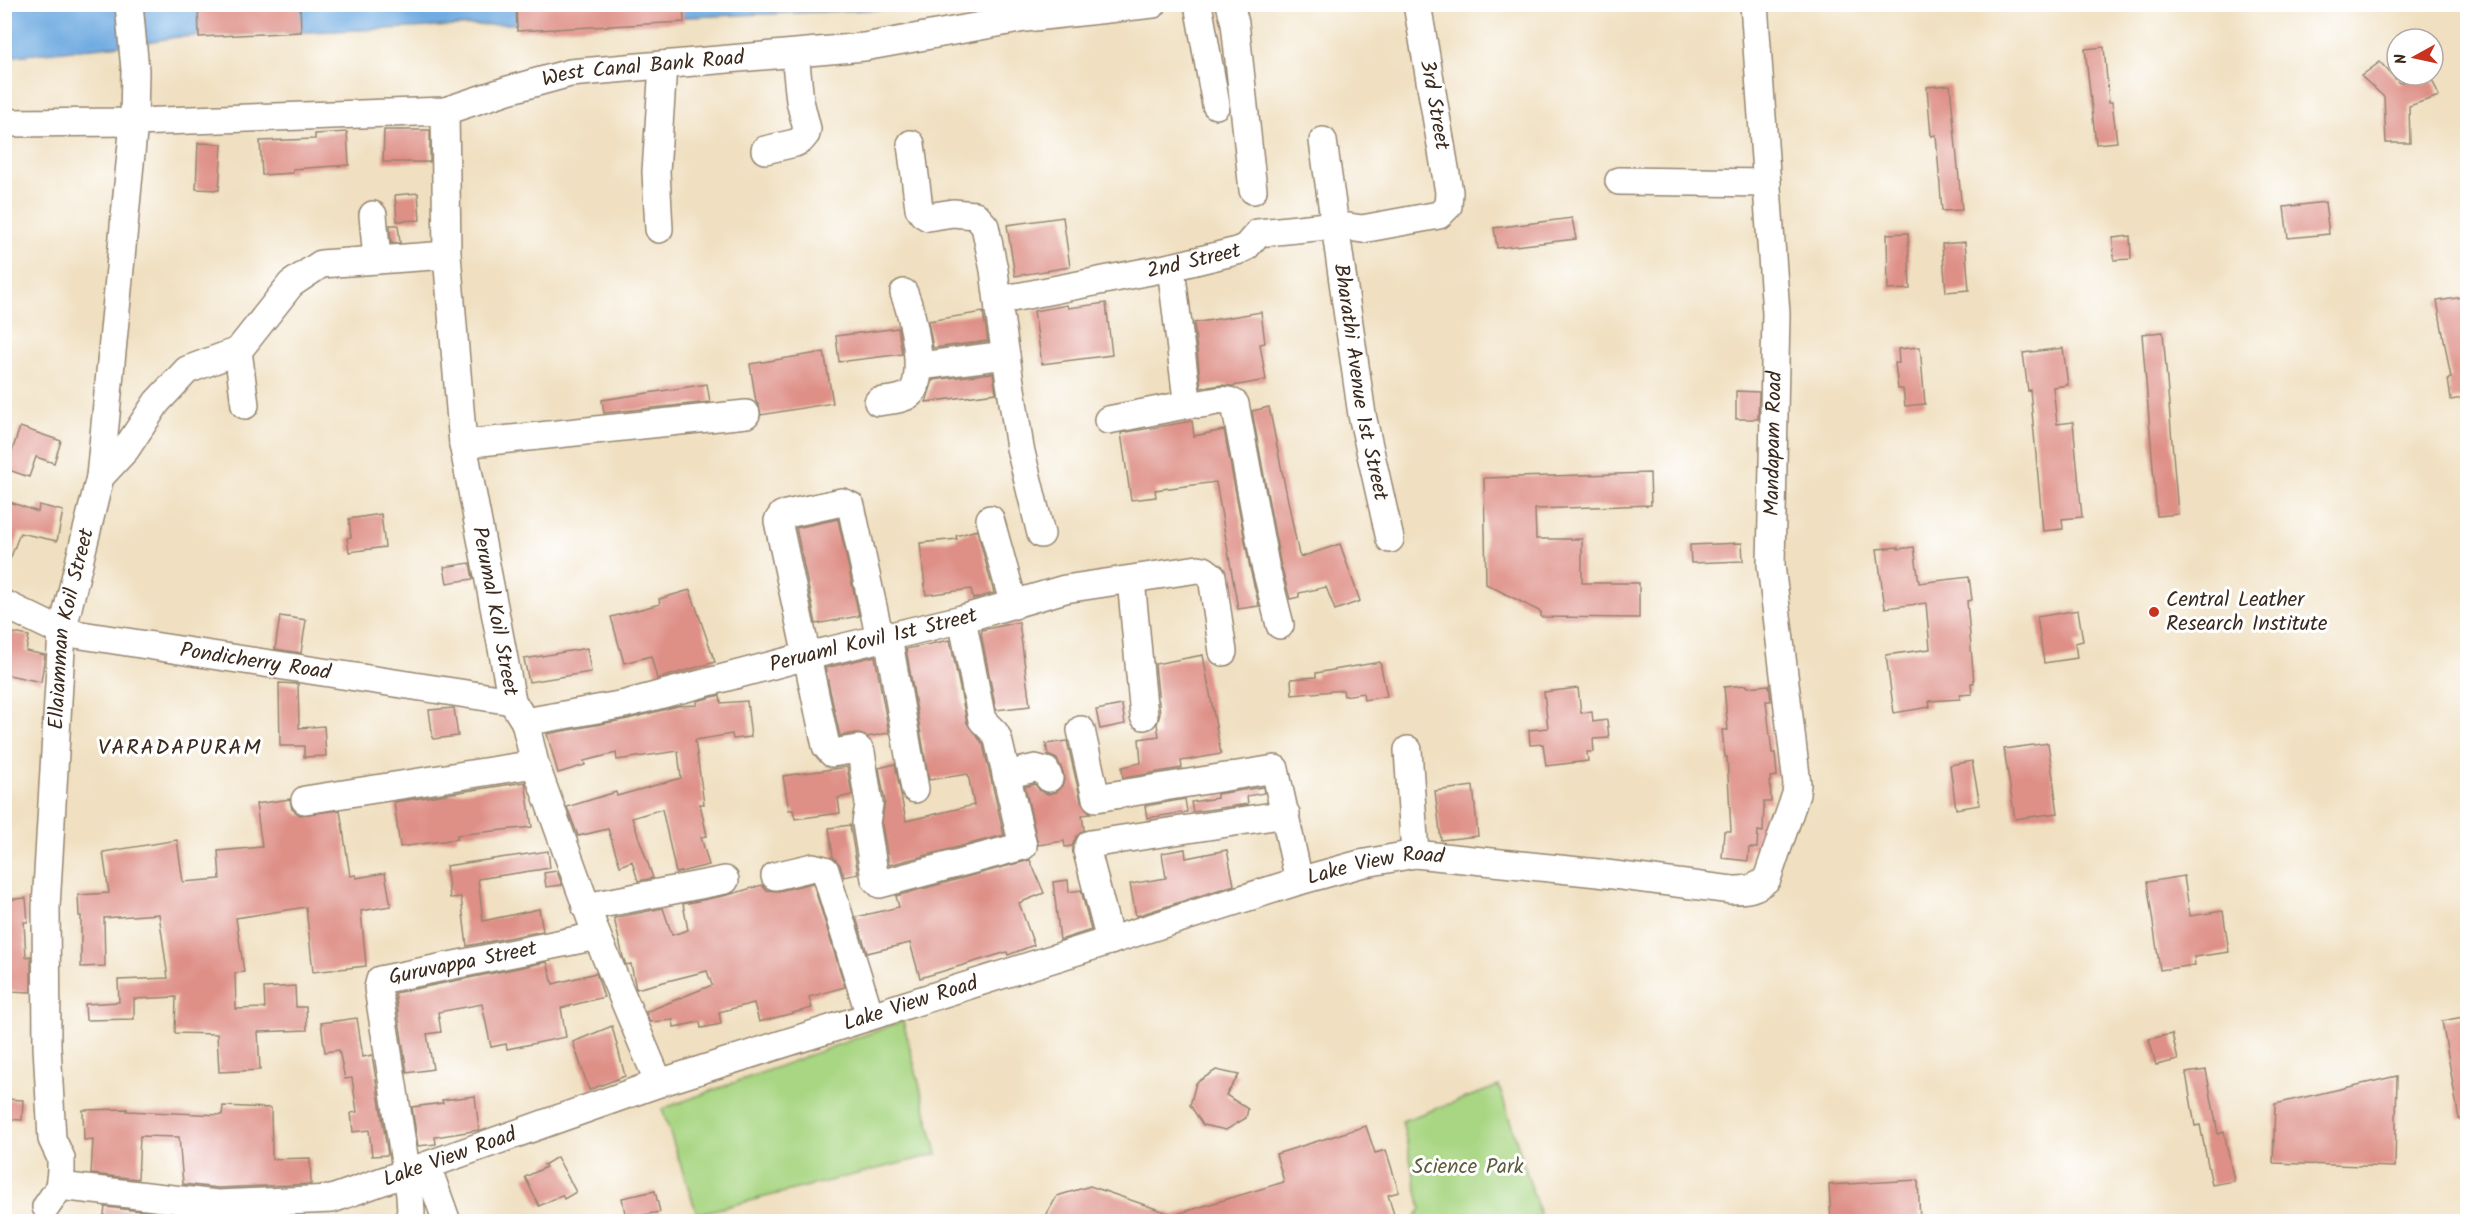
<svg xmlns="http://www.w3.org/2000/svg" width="2472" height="1226" font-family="Kalam,sans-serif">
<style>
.green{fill:#a9d683;stroke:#728050;stroke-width:1.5}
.water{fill:#70abe1;stroke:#566a80;stroke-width:1.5}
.building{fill:#de8f86}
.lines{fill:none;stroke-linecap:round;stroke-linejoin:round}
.minor-casing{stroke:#968570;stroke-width:30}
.minor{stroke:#fff;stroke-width:27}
.poi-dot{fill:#c8321e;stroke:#fff;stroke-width:2}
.labels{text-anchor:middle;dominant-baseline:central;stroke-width:6;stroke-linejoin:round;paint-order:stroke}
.street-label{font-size:21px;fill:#3b2a1e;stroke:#fff}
.poi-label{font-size:21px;fill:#3b2a1e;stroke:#fff;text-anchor:start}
.park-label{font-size:21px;fill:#5c5e3c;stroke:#fff}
.neighbourhood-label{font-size:22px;letter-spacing:1.5px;fill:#3b2a1e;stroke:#fff}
</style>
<rect width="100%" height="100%" fill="#fff"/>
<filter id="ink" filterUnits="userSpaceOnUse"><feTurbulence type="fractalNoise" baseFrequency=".0167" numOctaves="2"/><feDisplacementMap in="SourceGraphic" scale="12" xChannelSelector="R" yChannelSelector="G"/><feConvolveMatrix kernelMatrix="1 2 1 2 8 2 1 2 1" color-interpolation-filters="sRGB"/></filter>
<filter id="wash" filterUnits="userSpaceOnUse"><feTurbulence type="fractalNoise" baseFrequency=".008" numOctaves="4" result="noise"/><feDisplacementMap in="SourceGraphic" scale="24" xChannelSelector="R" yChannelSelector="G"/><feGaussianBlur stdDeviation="1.35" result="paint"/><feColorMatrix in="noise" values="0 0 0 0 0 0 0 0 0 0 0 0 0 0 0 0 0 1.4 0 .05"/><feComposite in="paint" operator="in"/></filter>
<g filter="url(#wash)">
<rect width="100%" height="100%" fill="#f0e0c1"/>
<path class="green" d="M903,1021l34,133 -240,60 -35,-105z
M1499,1086l43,135h-130l9,-12 -19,-88z"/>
<path class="water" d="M4,5h990l-817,32 -36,6 -136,14z"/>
<g id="blocks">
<path class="building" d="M198,4h102l1,28 -102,5z
M516,4h167l1,18 -167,9z
M2104,47l5,55h3l5,40 -21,2 -11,-95z
M2380,62l19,21 31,-8 9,21 -30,10 1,37h-24l-2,-46 -23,-21z
M1950,85l12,125 -20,1 -6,-76 -5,1 -4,-49z
M384,130h46v32h-47z
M347,132l2,33 -56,4v4l-31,2 -2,-34 55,-2v-5z
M198,143l24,1 -3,46 -23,-1z
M418,193l2,27 -23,1 -2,-26z
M2325,202l4,32 -41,4 -4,-31z
M1063,217l7,50 -55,9 -8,-51z
M1572,218l4,21 -79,9 -3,-20z
M390,225h8l2,18h-9z
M1908,233l2,56 -22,1 -1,-56z
M2130,236l1,23 -17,1 -1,-22z
M1965,242l4,48 -23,2 -4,-48z
M2463,297l5,34v66l-17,3 -3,-21 3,-1 -14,-77z
M1106,303l6,52 -70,9 -8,-53 33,-6 1,3z
M983,312l5,29 -55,7 -5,-27z
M1261,312l4,31 -5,1 6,36 -33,6 -11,-1 -21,3 -7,-65z
M898,328l4,26 -63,8 -3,-26z
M2163,332l15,182 -21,2 -15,-182z
M1920,347l5,57 -20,2 -2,-17h-5l-3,-26h4l-1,-14z
M2063,348l5,37 -15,2 4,37 16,-2 9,95 -20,2 1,10 -20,2 -13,-141 -2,1 -5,-38z
M824,352l9,51 -72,12 -2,-10 -3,-3 -6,-38z
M993,373l3,20 -70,9 7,-22z
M707,384l3,18 -106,11 -2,-13z
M1736,391l23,1 -1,27h-22z
M1269,407l30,148 2,2 39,-13 20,57 -25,9 -9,-23 -27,6v4l-9,2 -10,-37 -28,-151z
M1192,421l2,15 30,-6 26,138 9,38 -21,3 -22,-127 -61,8 1,7 -25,3 -10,-67z
M20,427l41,14 -7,22 -18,-6 -7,20 -23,-8z
M1650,473l1,32 -116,4 1,30h46v44h57v35l-98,-1v-5l-55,-28 -2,-106z
M4,500l34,12 1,-7 24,6 -6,30 -37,-8 -14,37z
M381,514l4,33 -36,5 -2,-14 4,-1 -2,-18z
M838,519l21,97 -43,8 -20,-96z
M977,530l17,63 -21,6 -2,-10 -45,6 -6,-52 37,-4 -1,-3z
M1742,543l1,18 -52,2 -1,-18z
M1898,547v2l16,-2 5,36 50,-6 3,23 -5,1 7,82h-3l1,11 -12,1v4l-31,2 1,6 -36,6 -8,-58 44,-6 -4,-46 -41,5 -8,-59z
M470,563l3,16 -26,4 -3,-16z
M690,590l25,72 -58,17 -6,-23 -27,7 -13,-46 49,-13 -1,-5z
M2078,610l5,31 -8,2 2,15 -33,5 -7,-46z
M280,616l26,4 -5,33 -26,-4z
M1019,622l11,84 -34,4 -15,-76 1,-4z
M4,631l25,5 -3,15 19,4 -4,27 -37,-8z
M950,640l17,83 16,21 21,91 -115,30 -7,-42 3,-21 -6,-34 16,-4 11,57 68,-16 -6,-31 -39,6 -23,-131z
M587,648l4,24 -62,10 -5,-23z
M1203,655l18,99 -40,7 1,7 -59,10 -1,-11 19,-4 -2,-24 20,-3 -2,-12 3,-10 -5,-50z
M875,656l14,77 -22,4 -11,-4 -16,3 -15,-68z
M1380,662l7,34 -23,4 -1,-7 -19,3 -1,-6 -51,5 -1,-16 25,-2v-4z
M279,683l19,1 1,44 25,-2 2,30 -22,1v-11h-24z
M1747,685v2l22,-2 2,16h-5l6,52h3l2,23 -7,1 1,25h-7l-1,30 -5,-1 -1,17h-8l-1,13 -26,-3 2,-27h7l-4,-74h-2l-3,-27h6l-4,-43z
M1578,688l3,25 11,-1 1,10 14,-2 2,18 -16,1 1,13h-7l1,9 -42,5 -3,-22 -13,1 -1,-15 19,-2 -4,-36z
M720,695l1,8 26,-2 4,36 -18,2 -1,-5 -37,6 9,64h-4l7,32 -6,1 8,28 -33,8 -14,-64 -30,9 21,60 -15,3 -6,-20 -12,5 -12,-37 -30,7 -11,-29 49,-15 1,4 64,-18 -3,-27 -61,9 -1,-7 -32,8 1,4 -27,8 -11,-39 81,-15 50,-13 19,-1v-4z
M1122,705l3,19 -25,5 -4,-19z
M454,708l4,28 -25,3 -4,-29z
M1067,741l14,60 10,13 -9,1 2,15 -8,7 -4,9 -7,1 -1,-6 -26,4 -13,-58 10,-3 5,7 8,3 8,-2 5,-4 3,-8 -1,-8 -6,-13 -9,-4 -2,-11z
M2048,743l10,70 -43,6 -11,-70z
M1972,761l8,44 -24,4 -6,-44z
M847,767l5,28 -14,3 2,15 -45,6 -2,-9h-4l-6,-34z
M525,782l7,45 -75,8v4l-57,8 -6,-45z
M1473,786l5,50 -37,4 -6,-49z
M1263,787l1,6 -17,3 1,8 -55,8 -2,-10 26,-4v-4z
M290,799l2,10 8,6 40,-5 10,66 6,-1v3l29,-5 6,33 -30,5 5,55 -53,6 -7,-65 -70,11 8,54 -9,1 1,36 29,-1 -1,-20 31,-2 1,21h10l1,23 -49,2 2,38 -41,2 -2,-38 -42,-1 1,-36 -42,2v20l-48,1 -1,-16 34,-2 -1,-22 50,-2 -9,-64 -55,4 1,48 -24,1v-51h-2l-1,-21 31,-2 -6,-41 74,-12 6,42 37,-3 -2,-28 44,-4 -6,-43z
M1185,799l2,13 -40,6 -2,-12z
M850,825l8,49 -14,3 -4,-12 -7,-8 -4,-29z
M1185,849l1,9 41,-8 7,35 -98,31 -6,-32 36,-6 -4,-25z
M548,851l2,17 -72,11 5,42 56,-12 4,22 -76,15 -6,-49 -11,1 -4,-32z
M1030,860l14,33 -25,10 15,42 -26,10 -1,-3 -87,26 -10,-35 -43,10 -11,-36 43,-10 -3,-11z
M557,871l5,14 -16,2 -2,-14z
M2184,876l6,40 33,-5 6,41 -35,5 1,8 -35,5 -13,-88z
M1068,880l1,12 12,-2 10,40 -31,10 -7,-58z
M813,883l32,104 -36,10 3,11 -53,14 -5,-19 -35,9 2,12 -20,4 -1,-6 -26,5 -1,-7 -23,2 -4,-10 66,-27 -5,-14 -71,18 -5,-25 -5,1 -3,-8 -9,-39 49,-10 9,27 16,-5 -5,-26 45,-9 34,-10 4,5 12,1z
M26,898l2,24h-4l2,35 5,-1v36l-27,-1v-91z
M547,962l6,22 43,-11 8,24 -43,11 5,29 -59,12 -1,-5 -15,3 -9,-43 -44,8 3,20 -14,2 6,35 -26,4 -12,-80z
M2468,1016v103h-9l-17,-98z
M357,1018l6,39 9,-2 16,100 -16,1 -3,-26 -16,2 -2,-19 6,-1 -5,-34 -7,1 -6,-29 -14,2 -4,-29z
M612,1026l13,50 -36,14 -16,-48z
M2172,1034l6,26 -22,5 -7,-26z
M1216,1070l23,5 -13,20 22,14 -2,9 -20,12 -23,-5 -13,-20 6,-22z
M2206,1070l12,64 6,-2 10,49 -22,4 -12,-60 -5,1 -9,-53z
M2397,1076l-2,91 -122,-4 2,-59z
M475,1096l4,34 -44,7 1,7 -18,2 -6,-39 31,-4 -1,-3z
M4,1099l19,1 -1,20 -18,-1z
M223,1106l48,2 1,51 38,-1 1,26 -93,4 -35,-4 -4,-47 -39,-1 -2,43 -47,-5 2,-35 -9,1 -1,-30 44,-1v2l95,4z
M1366,1126l9,27 11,-3 13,42 -11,3 8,26h-353l14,-25 33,-10 84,29 110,-33 -8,-28z
M557,1157l19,35 -12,7 -2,-4 -23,11 -14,-29 21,-10 -2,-2z
M1918,1180l2,41h-89l-2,-36z
M655,1191l5,21 -34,6 -4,-20z
M105,1207l99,11 -1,3h-100z"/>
</g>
</g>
<g filter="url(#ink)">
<use href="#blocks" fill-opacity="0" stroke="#968570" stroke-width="1.5"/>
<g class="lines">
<defs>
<g id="minor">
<path d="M1198,4l18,101"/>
<path d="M1230,4l5,19 18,167"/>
<path id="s1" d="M445,111l2,144 16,189 49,257 13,21 10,42 62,172 62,147"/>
<path id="s2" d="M4,123l130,-1 311,-11 63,-21 62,-17 294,-26 161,-29 128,-14"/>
<path id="s3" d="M1323,141l39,274 28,124"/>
<path d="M911,144l8,64 4,6 5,3 25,-4 22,2 10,11 9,44 5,40"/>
<path d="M765,150l30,-7 6,-3 5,-6 1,-5 -7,-28 -5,-47"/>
<path d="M1619,181l148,2"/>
<path d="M373,215l4,45"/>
<path d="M659,229l-3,-57 7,-107"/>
<path d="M1171,267l16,133c12,12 34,-7 48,4l30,161 15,60"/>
<path d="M238,351l7,54"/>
<path d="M920,366l86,-11"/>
<path d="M878,402c10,-2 24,-2 32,-8 18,-16 2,-81 -6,-101"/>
<path d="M1108,420l82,-16"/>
<path d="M463,444l283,-30"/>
<path d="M100,477l26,-28 31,-47 30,-32 51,-19 53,-67 30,-20 126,-9"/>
<path d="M990,519l24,86"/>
<path id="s4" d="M1041,534l-21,-86 -21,-138 2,-10 170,-33 66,-16 9,-4 12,-14 78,-8 26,4 77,-14 9,-9 1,-14 -32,-188"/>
<path d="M1131,580l13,136"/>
<path id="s5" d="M4,604l58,28 450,69"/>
<path d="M888,637l27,152"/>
<path d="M880,639l-29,-133 -9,-4 -60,13 -4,6 48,225 6,7 26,-4 3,3 8,52 -3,19 9,56 5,5 143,-38 -25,-107 -3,-6 -13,-13 -20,-101"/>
<path id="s6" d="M525,722l100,-18 182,-48 155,-37 103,-30 133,-20 6,1 8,6 11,76"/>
<path d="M1081,730l15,68 179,-29 24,112"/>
<path d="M1408,750l7,104"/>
<path d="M1006,775l29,-7 11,3 3,7"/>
<path d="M305,800l230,-36"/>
<path d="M775,876l38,-9 12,3 45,146"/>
<path d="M586,907l139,-27"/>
<path d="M1110,941l-23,-90 3,-7 196,-30"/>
<path d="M427,1166l20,56"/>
<path id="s7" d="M59,1186l158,18 115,-5 327,-116 640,-202 61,-17 55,-10 183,19 134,17c15,0 24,-1 35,-11l29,-85 1,-10 -26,-219 5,-252 -22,-309"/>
<path id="s8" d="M46,1207l13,-19 2,-17v-13l-9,-19 -5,-93 -1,-139 16,-275 38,-155 34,-355 1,-52 -6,-66"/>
<path id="s9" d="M407,1222l4,-9 -1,-18 -32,-207 2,-8 217,-44"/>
</g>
</defs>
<use href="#minor" class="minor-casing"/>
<use href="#minor" class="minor"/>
</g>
</g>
<circle class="poi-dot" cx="2154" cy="612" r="6"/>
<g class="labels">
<g class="street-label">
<text stroke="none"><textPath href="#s2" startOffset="645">West Canal Bank Road</textPath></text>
<text transform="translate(1434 105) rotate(80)">3rd Street</text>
<text stroke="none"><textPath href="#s4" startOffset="435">2nd Street</textPath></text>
<text stroke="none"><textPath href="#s3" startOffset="244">Bharathi Avenue 1st Street</textPath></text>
<text stroke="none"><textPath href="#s7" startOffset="2210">Mandapam Road</textPath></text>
<text stroke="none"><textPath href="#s1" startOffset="504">Perumal Koil Street</textPath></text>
<text stroke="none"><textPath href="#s8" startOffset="586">Ellaiamman Koil Street</textPath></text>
<text stroke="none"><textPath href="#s6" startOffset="358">Peruaml Kovil 1st Street</textPath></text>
<text stroke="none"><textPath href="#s5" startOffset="260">Pondicherry Road</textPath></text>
<text stroke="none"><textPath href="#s7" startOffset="1371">Lake View Road</textPath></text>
<text stroke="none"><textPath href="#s9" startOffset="330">Guruvappa Street</textPath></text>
<text stroke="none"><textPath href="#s7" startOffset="885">Lake View Road</textPath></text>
<text stroke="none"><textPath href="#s7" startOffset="399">Lake View Road</textPath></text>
</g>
<g class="poi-label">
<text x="2166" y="600">Central Leather<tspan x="2166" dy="24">Research Institute</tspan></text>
</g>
<g class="park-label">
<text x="1468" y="1167">Science Park</text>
</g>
<g class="neighbourhood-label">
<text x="180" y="748">VARADAPURAM</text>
</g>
</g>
<rect width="2472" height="1226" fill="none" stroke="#fff" stroke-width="24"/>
<g transform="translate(2415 57) rotate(262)"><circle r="28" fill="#ffffff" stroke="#b1aaa5" stroke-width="1.5"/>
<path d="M0-4.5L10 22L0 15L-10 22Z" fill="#c8321e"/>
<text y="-9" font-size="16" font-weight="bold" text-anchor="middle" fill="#3b2a1e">N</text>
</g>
</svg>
